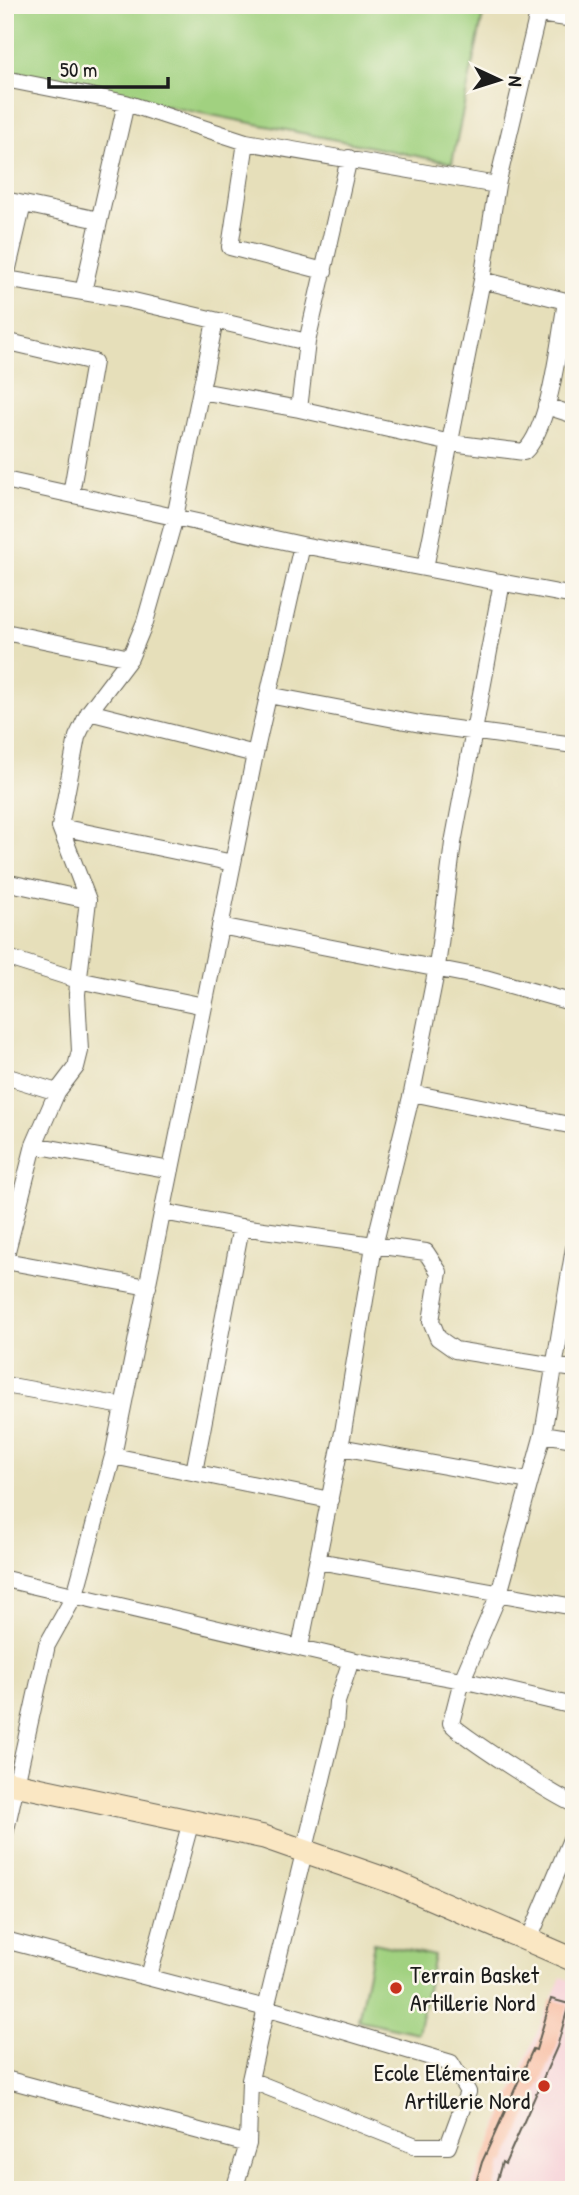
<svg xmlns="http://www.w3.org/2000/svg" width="579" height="2195" font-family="'Patrick Hand',sans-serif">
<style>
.built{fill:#f6cfd7}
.green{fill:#a1d180;stroke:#5e764e;stroke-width:2}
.building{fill:#f8af91}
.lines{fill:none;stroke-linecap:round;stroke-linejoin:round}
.street-casing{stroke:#636053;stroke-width:18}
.secondary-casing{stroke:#636053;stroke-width:25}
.street{stroke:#fff;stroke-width:16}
.secondary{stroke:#fae7c3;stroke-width:23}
.poi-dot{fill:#c8321e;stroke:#fbf7ec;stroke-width:2.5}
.labels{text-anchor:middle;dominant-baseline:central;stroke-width:5;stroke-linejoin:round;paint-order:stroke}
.poi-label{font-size:24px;fill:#1c1c1c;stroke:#fbf7ec;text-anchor:start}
</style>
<rect width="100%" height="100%" fill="#fbf7ec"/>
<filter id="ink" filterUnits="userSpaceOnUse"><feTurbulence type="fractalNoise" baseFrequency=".0143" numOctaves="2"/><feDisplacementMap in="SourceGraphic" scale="14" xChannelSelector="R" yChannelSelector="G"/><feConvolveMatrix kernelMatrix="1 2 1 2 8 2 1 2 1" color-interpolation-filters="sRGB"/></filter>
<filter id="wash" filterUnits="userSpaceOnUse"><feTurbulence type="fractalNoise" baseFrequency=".00686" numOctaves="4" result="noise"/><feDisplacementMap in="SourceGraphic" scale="28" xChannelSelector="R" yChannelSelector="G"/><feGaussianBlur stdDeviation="1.57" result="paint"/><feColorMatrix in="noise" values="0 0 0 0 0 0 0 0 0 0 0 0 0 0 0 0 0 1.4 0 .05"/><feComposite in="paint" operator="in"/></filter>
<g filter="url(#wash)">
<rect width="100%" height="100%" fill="#e6dfba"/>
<path class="built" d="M561,1977l13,5v208h-104z"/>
<path class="green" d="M5,5h480l-33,158 -447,-89z
M374,1943l60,13 -16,77 -60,-13z"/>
<g id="blocks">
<path class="building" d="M551,1999l18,5 -12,43 -52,117 -3,-2 -8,28h-20l8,-28 51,-113 3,1z"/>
</g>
</g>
<g filter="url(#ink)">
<use href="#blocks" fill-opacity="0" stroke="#636053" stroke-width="2"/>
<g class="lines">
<defs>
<path id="street" d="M538,14l36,5
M5,79l121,24 120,39 251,43
M246,142l-16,105 94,24
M5,200l94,20
M6,279l119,20 182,43
M482,280l92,23
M5,281l18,-77
M83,292l43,-189
M5,341l89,21 -23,132
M201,391l98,18 152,34 73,9c27,-25 35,-112 42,-150
M546,406l28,9
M299,409l8,-67 42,-184
M5,480l297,65 272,51
M425,568l57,-288 15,-95 43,-180
M5,632l125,26
M268,695l158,30 148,20
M89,712l166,42
M60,827l173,36
M5,882l83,18
M220,926l265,52 89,25
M5,957l73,23 126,26
M5,1076l52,16
M412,1093l162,33
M34,1145l137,25
M163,1212l78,15 185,25 13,20 -8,49 7,17 17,12 119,19
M574,1248l-31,186 -44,160 -37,86 -11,43c5,10 107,75 123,81
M5,1259l29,-114 23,-53 19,-25 4,-16 -3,-57 11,-94 -28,-73 17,-90 12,-25 41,-54 15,-36 30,-105 40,-196
M5,1261l143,26
M5,1385l118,21
M543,1434l31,5
M340,1447l189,34
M113,1456l217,44
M194,1472l47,-245
M318,1561l256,46
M5,1579l346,81 111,20 112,26
M300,1647l43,-215 31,-186 38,-153 25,-126 16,-124 49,-261
M5,1834l42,-189 28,-50 38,-139 142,-702 47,-209
M5,1940l261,68 185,55 17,29 -20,54h-32l-166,-66
M528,1942l46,-110
M149,1976l42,-155
M5,2079l243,65
M234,2190l14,-46 2,-64 16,-72 69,-282 2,-24 14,-42"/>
<path id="secondary" d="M5,1782l259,55 132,46 178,77"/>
</defs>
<use href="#street" class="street-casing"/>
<use href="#secondary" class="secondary-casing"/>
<use href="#street" class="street"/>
<use href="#secondary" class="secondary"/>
</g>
</g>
<g class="poi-dot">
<circle cx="396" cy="1988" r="7"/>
<circle cx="544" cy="2086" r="7"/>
</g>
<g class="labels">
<g class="poi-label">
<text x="410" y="1974">Terrain Basket<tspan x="410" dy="28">Artillerie Nord</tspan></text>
<text x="530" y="2072" text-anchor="end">Ecole Elémentaire<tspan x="530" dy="28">Artillerie Nord</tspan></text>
</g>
</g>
<rect width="579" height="2195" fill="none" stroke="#fbf7ec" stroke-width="28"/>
<g transform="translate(499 80) rotate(94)" stroke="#fbf7ec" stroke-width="5" paint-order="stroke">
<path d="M0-5L12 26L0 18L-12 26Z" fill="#1c1c1c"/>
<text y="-10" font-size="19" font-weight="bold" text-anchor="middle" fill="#1c1c1c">N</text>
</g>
<path d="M49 77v10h119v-10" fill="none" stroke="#1c1c1c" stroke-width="3.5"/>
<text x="60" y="77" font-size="21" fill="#1c1c1c" stroke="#fbf7ec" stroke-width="5" paint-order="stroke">50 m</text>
</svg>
